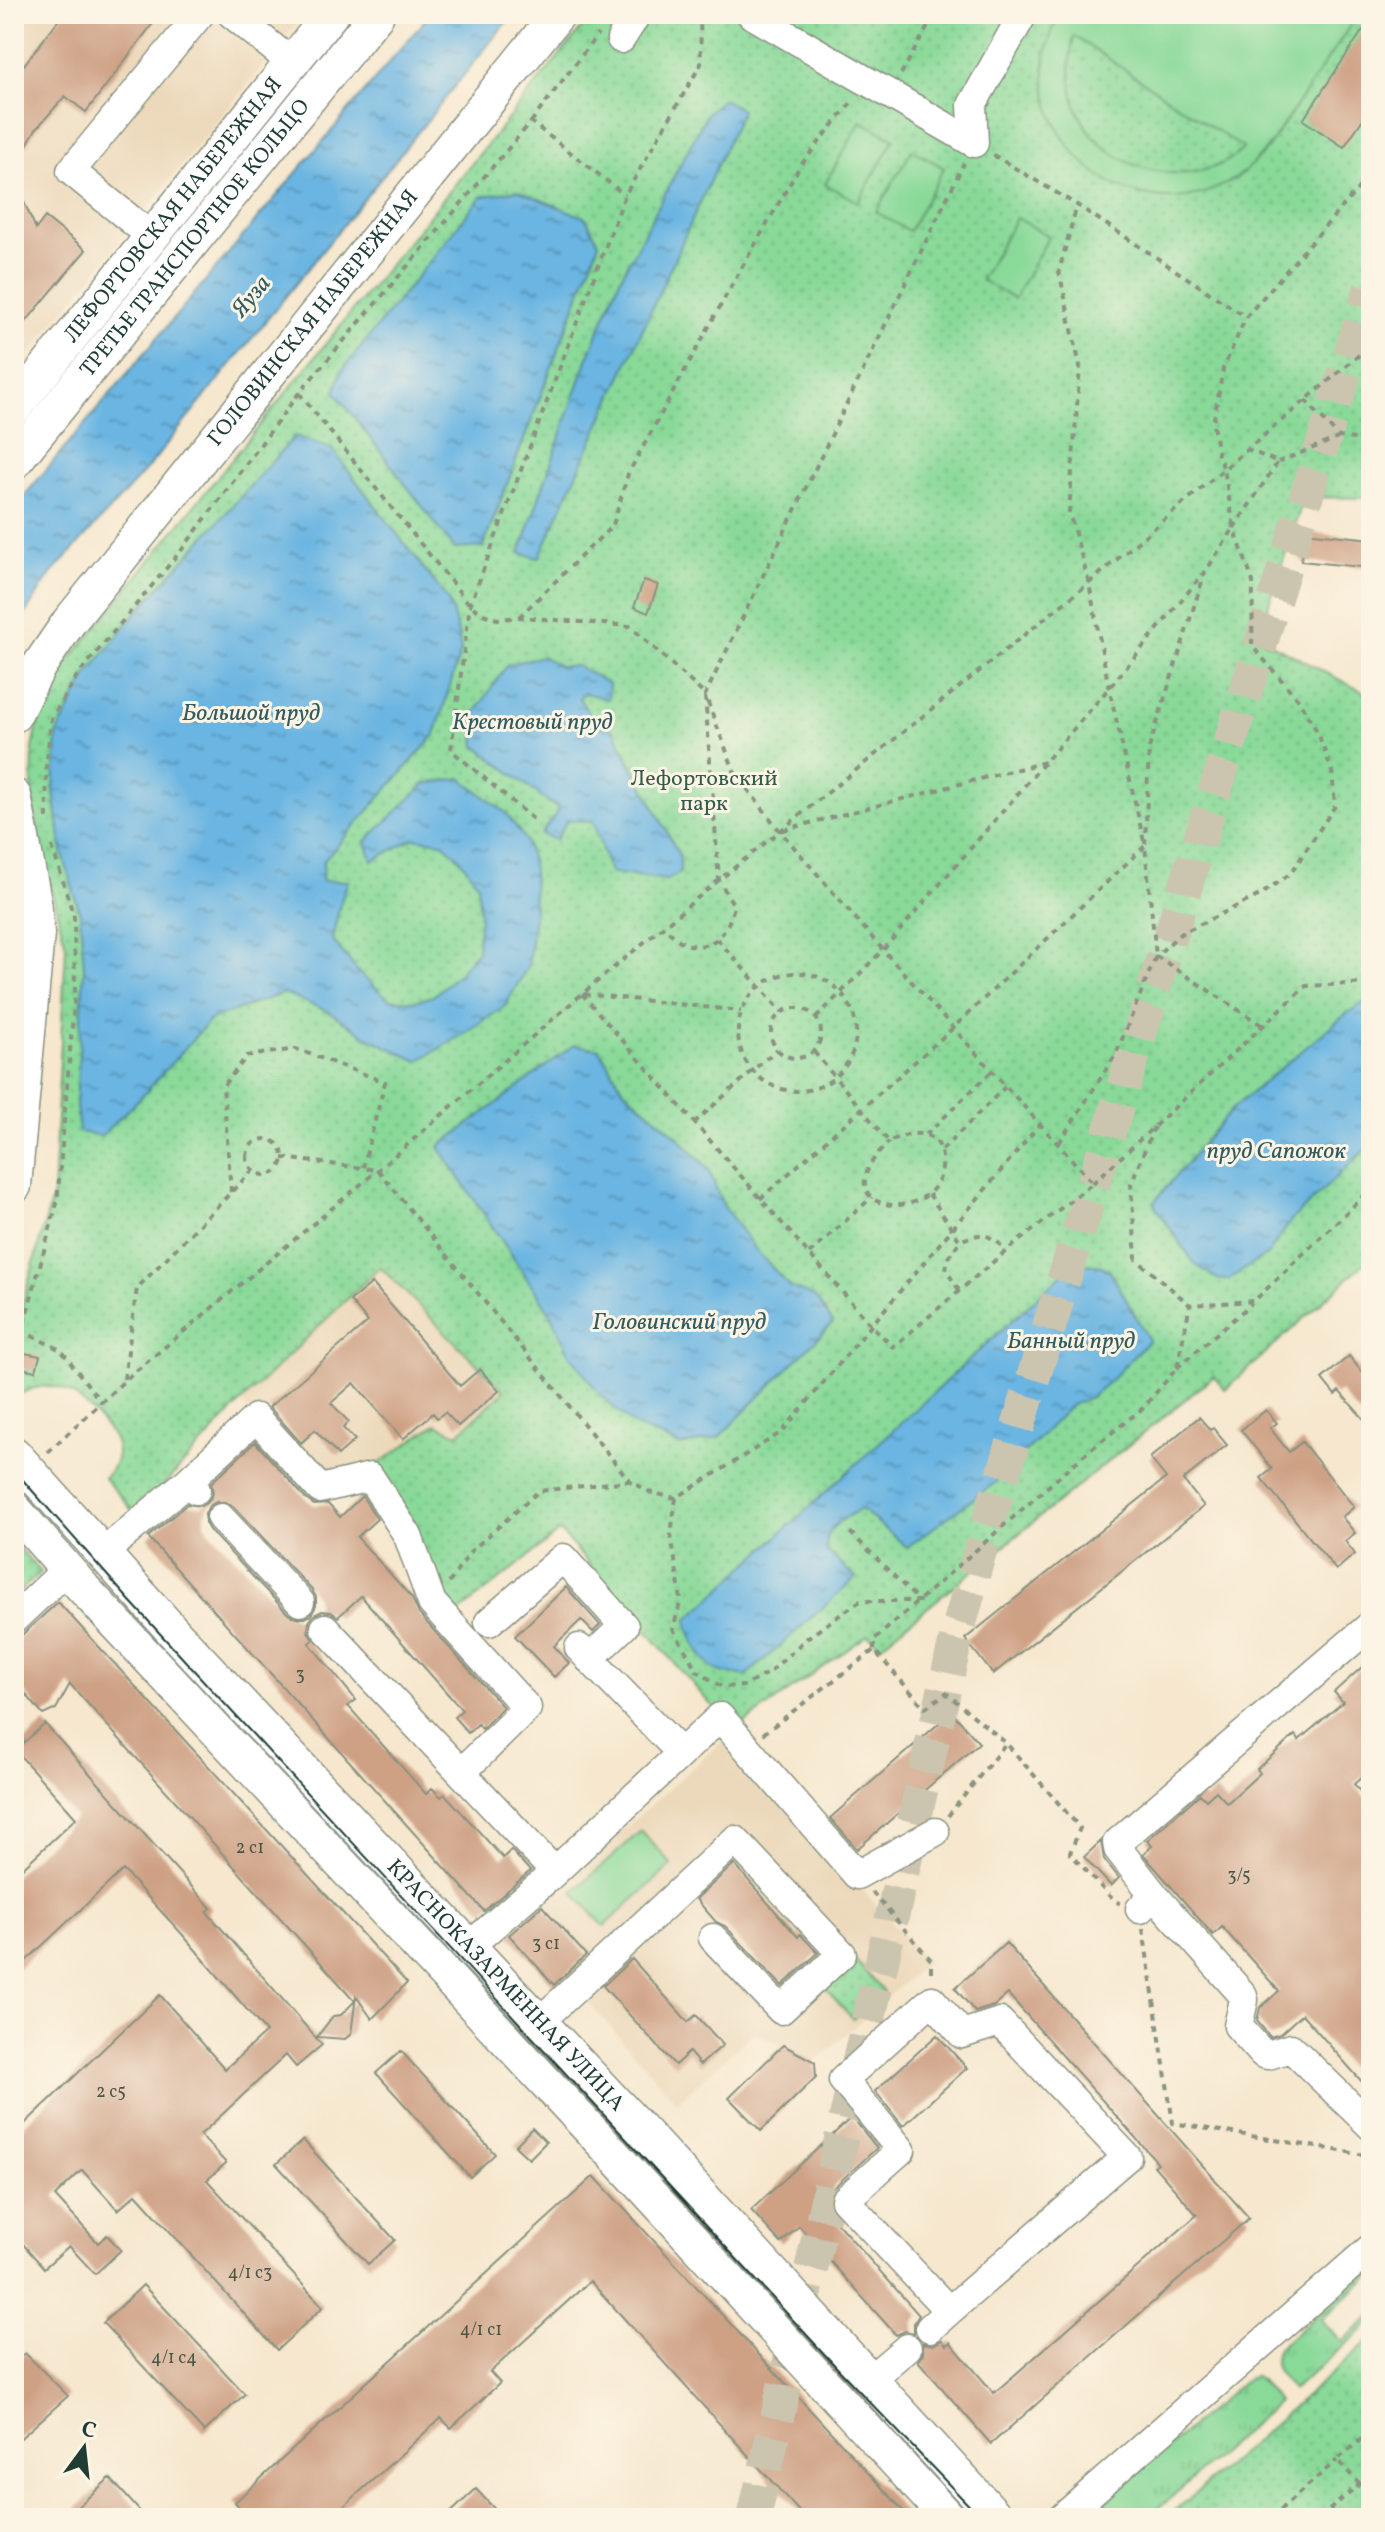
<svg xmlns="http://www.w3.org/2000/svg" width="1385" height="2532" font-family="Vollkorn,serif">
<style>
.built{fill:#ecd8ba}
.grass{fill:url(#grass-tufts);stroke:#548b66;stroke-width:2}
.park{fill:url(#park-dots);stroke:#548b66;stroke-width:2}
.pitch{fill:#89d999;stroke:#548b66;stroke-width:2;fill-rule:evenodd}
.water{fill:url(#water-ripples);stroke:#44798b;stroke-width:2}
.building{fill:#cea185;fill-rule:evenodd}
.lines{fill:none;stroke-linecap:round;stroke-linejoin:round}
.major-tunnel{stroke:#cbc5af;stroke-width:34;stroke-dasharray:34 17;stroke-linecap:butt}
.minor-casing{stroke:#8a9281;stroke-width:31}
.major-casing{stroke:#8a9281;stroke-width:37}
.path{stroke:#8a9281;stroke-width:4;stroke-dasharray:6 6;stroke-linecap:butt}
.minor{stroke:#fff;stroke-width:28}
.major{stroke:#fff;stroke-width:34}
.tram{stroke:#1f3d34;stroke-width:2}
.labels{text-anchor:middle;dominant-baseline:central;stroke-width:6;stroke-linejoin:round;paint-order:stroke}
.number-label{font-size:18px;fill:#4b5648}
.street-label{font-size:22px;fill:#1f3d34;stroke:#fcf5e5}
.park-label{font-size:22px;fill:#345c48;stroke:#fcf5e5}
.water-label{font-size:24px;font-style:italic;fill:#325b60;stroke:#fcf5e5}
</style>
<defs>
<pattern id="grass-tufts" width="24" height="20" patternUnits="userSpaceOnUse" patternTransform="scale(2)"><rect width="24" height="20" fill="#89d999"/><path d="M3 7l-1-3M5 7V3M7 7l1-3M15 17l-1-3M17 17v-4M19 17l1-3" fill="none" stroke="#76bb84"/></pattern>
<pattern id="park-dots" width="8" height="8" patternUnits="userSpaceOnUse" patternTransform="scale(2)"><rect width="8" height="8" fill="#89d999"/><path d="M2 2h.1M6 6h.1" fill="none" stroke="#76bb84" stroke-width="1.8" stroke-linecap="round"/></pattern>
<pattern id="water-ripples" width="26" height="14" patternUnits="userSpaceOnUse" patternTransform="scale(2)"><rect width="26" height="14" fill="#6ab5e2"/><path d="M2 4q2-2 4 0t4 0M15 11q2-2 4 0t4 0" fill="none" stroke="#5794b8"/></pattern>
</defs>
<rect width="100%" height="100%" fill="#fcf5e5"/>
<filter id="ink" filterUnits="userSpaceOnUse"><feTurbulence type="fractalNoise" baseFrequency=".0125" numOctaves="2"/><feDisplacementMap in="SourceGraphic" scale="16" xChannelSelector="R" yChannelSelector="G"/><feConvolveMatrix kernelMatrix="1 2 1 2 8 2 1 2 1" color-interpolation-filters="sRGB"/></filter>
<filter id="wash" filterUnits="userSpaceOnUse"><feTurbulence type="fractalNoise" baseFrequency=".006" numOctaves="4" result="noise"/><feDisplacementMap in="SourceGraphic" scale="32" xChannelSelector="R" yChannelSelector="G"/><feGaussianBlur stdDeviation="1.8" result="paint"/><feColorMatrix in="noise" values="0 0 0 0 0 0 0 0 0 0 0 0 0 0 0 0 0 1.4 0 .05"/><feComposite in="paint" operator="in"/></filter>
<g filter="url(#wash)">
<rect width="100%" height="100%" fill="#f6e7ce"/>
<path class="built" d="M14,14h291l-291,358z
M380,1267l125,124 -48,43 -84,34 -55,16 -77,-82z
M726,1738l201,224 -112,100 -32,-17 -30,-12 -76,69 -107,-120 -11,9 -51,-58z"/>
<path class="grass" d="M1370,2270l1,5 -50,44 20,23 30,-25v6l-79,67c-11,-14 -23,-21 -16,-40z
M1254,2376l5,3 19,23 -130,116h-62l160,-139z"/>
<path class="park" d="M593,14h778v484l-67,-1 -46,140 113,59v561l-146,133 -11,-14 -334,270 -12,-11 -128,91 -29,-21 -151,-174 -103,83 -84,-146 63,-44 22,10 46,-43 -124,-124 -139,135 -105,113 -32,-37c7,-8 14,-16 13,-27 0,-11 -8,-19 -14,-27 -24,-29 -47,-51 -84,-29l-5,-6v-55l39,-140 13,-249 -25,-92 -9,-59 1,-46 9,-41 16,-33z
M14,1543l27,29 -27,25z
M854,1959l30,33 -31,27 -30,-33z
M1371,2339v179h-204z"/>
<path class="pitch" d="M1060,14h298l-87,129c-11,13 -21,26 -35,35 -108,68 -236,-51 -176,-164zM1074,36l169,112v1c-46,45 -138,24 -164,-35 -11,-26 -11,-51 -5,-78z
M861,121l33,18 -36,63 -33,-18z
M912,150l32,18 -35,63 -33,-19z
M1016,218l33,18 -35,63 -33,-19z
M641,1831l31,34 -68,61 -31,-34z"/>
<path class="water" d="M430,14h83l-367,456 -95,104 -37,57v-123z
M723,99l19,11 -203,448 -19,-5 67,-193 33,-81 88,-167z
M517,190l69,28 13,25 -116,304 -28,2 -120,-157 6,-20 140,-175z
M295,436l36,12 117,152 8,24 5,26 -26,85 -112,127 -1,19h26l-8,23 -8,35 27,34 30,26 27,2 17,-5 25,-22 19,-23 3,-38 -3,-30 -17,-24 -18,-17 -28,-4 -42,23 -6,-20 59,-57 36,-6 45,35 20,28 7,28 1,46 -6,51 -23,40 -43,29 -44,26 -47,-22 -43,-28 -45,-18 -73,27 -65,73 -44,43 -22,-4 -3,-26 8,-138 -4,-54 -19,-67 -7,-56 3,-58 31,-59 42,-54z
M542,656l17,10h18l32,18 -1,15 -24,-6 -5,5 17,27 18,5 66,127v16l-13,7 -57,-7 -17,-52 -26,-1 -11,20 -15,-6 18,-24 -83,-64 -3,-30 34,-51z
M1371,998v146l-81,78 -22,32 -40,26 -11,-1 -22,-15 -39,-56 -2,-6 78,-93 114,-95z
M574,1045l25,4 25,41 52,45 32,33 15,37 31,43 36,39 25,10 18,26 -115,115 -37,8 -48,-21 -33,-30 -30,-41 -21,-43 -110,-164z
M1085,1264l17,2 8,5 39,69 -40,42 -17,14 -22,10 -74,76 -89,65 -46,-38c-19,11 -36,16 -35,41l30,28 -110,98c-9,-2 -24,-2 -32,-7 -11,-7 -28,-37 -26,-50l381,-351z"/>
<g id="blocks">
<path class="building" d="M63,14h97l-74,98 -21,-16 -29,33 -22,38v-109l10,7z
M1371,18v89l-27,40 -41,-27z
M14,180l22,49 9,-12 41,33 -72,86z
M1304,532l67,7v29l-70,-7z
M644,580l14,5 -10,28 -14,-6z
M372,1283l88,103 20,-17 19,22 -41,35 -13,-14 -8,6 -4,-5 -30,26 -49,-56 -23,20 18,19 -6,6 12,12 -17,15 -23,-25 -14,13 -32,-36 99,-85 -18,-21z
M24,1353l16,3 -4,15 -16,-3z
M1349,1356l13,16 9,-8v63l-32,-36 -4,4 -13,-16z
M1266,1410l11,13 -7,5 19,24 13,-10 52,65 -12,10 13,16 -10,8 10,13 -19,16 -75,-92 11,-9 -31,-39z
M1199,1417l11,13 3,-2 14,17 -44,35 21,26 -211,168 -28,-35 201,-161 -16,-20z
M255,1442l52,58 7,5 14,-1 12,13 22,-21 15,23 -20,18 55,61 7,16 84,93 -21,22 -4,-5 -10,9 -14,-16 8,-7 -101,-114 -23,21 -7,-5 -9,-1 -8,4 -5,7 -1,9 5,9 -4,3 47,57 -8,6 78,88 6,-6 9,9 4,-3 58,64 8,-8 19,21 -46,40 -336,-374 39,-33 14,2 7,-4 5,-9 -2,-10zM216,1502h9l8,4 79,84 4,7v9l-5,9 -6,3h-9l-8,-4 -79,-84 -4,-7v-9l4,-8z
M566,1587l34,38 -7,7 -12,-12 -27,26 15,17 -15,14 -39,-41z
M58,1602l349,381 -35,36 -16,-23 -5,38 -6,5 -28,-2 16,-21 8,-1 14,-14 -285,-317 -14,25 -13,6 -22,-27 -7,7v-53z
M1371,1659v110l-17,15 17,20v288l-69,-78 -22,20 -10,3 -13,-16 3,-13 19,-17 -57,-64 -9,8 -70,-81 9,-8 -5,-6 53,-46 6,6 10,-9 11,12 33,-30 -3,-4 38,-34 4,5 44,-38 -9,-10z
M952,1712l27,31 -122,106 -27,-31z
M45,1724l166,184 -4,4 115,133 -26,22 -10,-12 -86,80 26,28 -19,17 116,127 -46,43 -141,-156 -18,16 -36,-40 -27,26 43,47 9,-8 14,15 -26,24 -26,-28 -25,22 -30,-34v-100l146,-139 65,74 41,-37 -84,-98 -59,-64 -109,102v-96l62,-58 -61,-68z
M1101,1841l3,18 15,19 -8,8 -27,-29z
M734,1864l64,73 2,-3 18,19 -36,33 -57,-60 -9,-4 -20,-23z
M542,1906l44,49 -32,30 -45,-50z
M1006,1943l243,275 -258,226 -73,-83 5,-8v-10l10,2 9,-5 4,5 4,-3 44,51 203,-178 -43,-49 4,-3 -150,-169 -14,12 -19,6 -20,-24z
M632,1959l56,63 8,-7 27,30 -23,20 -11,-13 -14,13 -72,-79z
M937,2035l30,33 -64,58 -28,-35z
M783,2045l32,17 1,15 -55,54 -32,-33z
M401,2051l94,103 -25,23 -94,-104z
M852,2117l25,31 -43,39 -6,12 -6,7 97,109 -5,8v10l-9,-2 -9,4 -97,-109 -18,17 -30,-33z
M532,2128l14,14 -17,17 -14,-13z
M303,2140l92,100 -27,24 -92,-100z
M594,2176l316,342h-105l-215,-237 -100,91 10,11 -49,45 -10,-10 -99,90 9,10h-102l-14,-16z
M143,2285l102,109 -41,38 -101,-109z
M25,2353l43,43 -54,48v-82z
M110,2478l36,40h-81z
M476,2489l27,29h-58z"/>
</g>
</g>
<g filter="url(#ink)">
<use href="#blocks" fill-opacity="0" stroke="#8a9281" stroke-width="2"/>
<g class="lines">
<path class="major-tunnel" d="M754,2518l204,-888 25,-90 388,-1252"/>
<defs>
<path id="minor" d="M232,14l60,49
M751,14l223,129 -2,-38 51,-91
M621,39l16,-25
M152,237l-81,-66 129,-157
M187,1482l69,-64 64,71 50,-12 38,59 24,67 95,105 -65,64
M221,1518l79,84
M103,1553l84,-71 9,8
M14,1619l53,-50
M489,1622l74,-64 61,68 -35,33
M325,1628l229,243
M579,1648l102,105
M1154,1895l-36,-46 -1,-6 254,-218
M1140,1909l14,-14 89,100 1,5 -6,26 25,28 5,1 23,-7 80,78
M467,1948l81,-70 172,-161 137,158 78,-43
M538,2023l197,-183 107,114 -61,56 -68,-72
M930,2328l19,-17 178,-154 -127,-135 -38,12 -30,-34 -89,80 58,70 -56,50 104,111
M869,2380l38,-32
M1062,2518l309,-270"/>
<g id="major">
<path id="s1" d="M14,408l317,-394"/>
<path id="s2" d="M14,462l363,-448"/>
<path id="s3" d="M14,715l25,-49 30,-44 489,-608"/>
<path d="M14,796l20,105 3,33 -23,252"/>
<path id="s4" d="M14,1454l165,184 463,493 355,387"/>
<path d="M14,1509l70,80 531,567 333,362"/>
</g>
</defs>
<use href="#minor" class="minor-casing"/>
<use href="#major" class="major-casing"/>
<path class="path" d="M901,74l34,-60
M531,122l67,-88
M993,155l84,50 169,112
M299,393l171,212 13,9 14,5 22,-2 111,9 75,69 14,185 15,26c-5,22 -17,44 -44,39 -9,-1 -19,-12 -27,-18
M1305,400l34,37 32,4
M1246,449l32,13 -44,66 19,54 -1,64 46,53 20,34 14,38 3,35 -44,67 -31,22 -80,39 -24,22 107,70
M1278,462l60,-24
M519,617l94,-92 15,-51 105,-191 67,-117 54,-67
M47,818l-1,-50 5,-49 26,-43 107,-129 115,-154 232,-271 94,73
M533,819l-82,-69 19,-145 155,-410 76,-131 -1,-50
M783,830l262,-68
M52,846l22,71 1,75 -18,211 -35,128 39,19 40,52
M717,939l65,73
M738 1032a59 59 0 1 1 118 0a59 59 0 1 1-118 0Z
M582,994l290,332 21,21 113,-96 87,-68 -210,-233 -103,-119 -45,-58 -30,-78 259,-532
M584,994l157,17
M771 1033a25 25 0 1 1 50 0a25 25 0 1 1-50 0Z
M816,1018l67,-68 226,-262 94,-114
M814,1052l75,90c20,-11 50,-15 53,15 8,72 -132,60 -53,-15
M694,1123l83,-74
M1154,1127l-23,57 5,75 54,46 64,-4 117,-112
M926,1135l66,-64
M247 1157a18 18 0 1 1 36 0a18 18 0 1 1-36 0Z
M1059,1143l57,-89 40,-98 -11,-110 4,-98 56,-176 29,-44 -10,-59 -6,-14 -5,-31 10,-55 23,-52 124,-142
M942,1150l63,-63
M283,1158l95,12 252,311 22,12 24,5 106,-66 258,-308
M1093,1183l213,-197 65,-3
M231,1192l-8,-106 24,-30 49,-7 89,33 -22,85
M929,1194l31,47c22,-10 28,-8 46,9
M760,1199l193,-171 192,-182 -36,-158 -20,-105 -20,-71 11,-146 -21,-95 18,-66
M809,1254l63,-57
M959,1290l-13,-20 2,-12 12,-17
M1177,1368l75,-65
M124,1379l13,-91 116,-118
M48,1452l76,-71 254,-211 204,-176 137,-114 370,-297 282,-238
M676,1498l-5,36 10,66 -8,29 24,42 25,16 23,-1 26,-15 36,-33 53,-37h59l-69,-69
M449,1583l22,-32 68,-60 89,-10
M874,1650v-10l211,-186 58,-46 34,-40 13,-63
M763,1734l111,-84 51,58 21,-15 60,50 74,85 -10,25 45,49 5,1
M948,1816l58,-73
M872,1892l59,68v17
M1143,1929l30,194 198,33
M1360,2484l-23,-24 34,-29
M1271,2518l66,-58
M1320,2518l51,-44"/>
<use href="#minor" class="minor"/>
<use href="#major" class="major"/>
<path class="tram" d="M14,1470l116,131 710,770 141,147"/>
</g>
</g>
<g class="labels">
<g class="number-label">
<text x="300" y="1675">3</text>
<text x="250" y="1848">2 с1</text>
<text x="1239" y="1876">3/5</text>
<text x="546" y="1944">3 с1</text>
<text x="111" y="2092">2 с5</text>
<text x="250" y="2273">4/1 с3</text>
<text x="481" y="2330">4/1 с1</text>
<text x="174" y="2358">4/1 с4</text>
</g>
<g class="street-label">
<text stroke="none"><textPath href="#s1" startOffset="254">ЛЕФОРТОВСКАЯ НАБЕРЕЖНАЯ</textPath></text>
<text stroke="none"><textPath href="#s2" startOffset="288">ТРЕТЬЕ ТРАНСПОРТНОЕ КОЛЬЦО</textPath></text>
<text stroke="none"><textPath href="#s3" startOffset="498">ГОЛОВИНСКАЯ НАБЕРЕЖНАЯ</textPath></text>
<text stroke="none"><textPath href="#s4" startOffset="724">КРАСНОКАЗАРМЕННАЯ УЛИЦА</textPath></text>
</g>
<g class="park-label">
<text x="704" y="779">Лефортовский<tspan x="704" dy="25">парк</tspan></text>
</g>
<g class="water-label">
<text transform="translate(252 297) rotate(-50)">Яуза</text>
<text x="251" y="714">Большой пруд</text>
<text x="532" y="723">Крестовый пруд</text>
<text x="1276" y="1152">пруд Сапожок</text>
<text x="679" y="1323">Головинский пруд</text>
<text x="1071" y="1342">Банный пруд</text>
</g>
</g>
<rect width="1385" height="2532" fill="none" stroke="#fcf5e5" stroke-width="48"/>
<g transform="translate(84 2448) rotate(15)" stroke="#fcf5e5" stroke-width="6" paint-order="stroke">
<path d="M0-6L14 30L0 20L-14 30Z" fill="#1f3d34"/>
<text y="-12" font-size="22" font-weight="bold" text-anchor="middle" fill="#1f3d34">С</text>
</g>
</svg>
